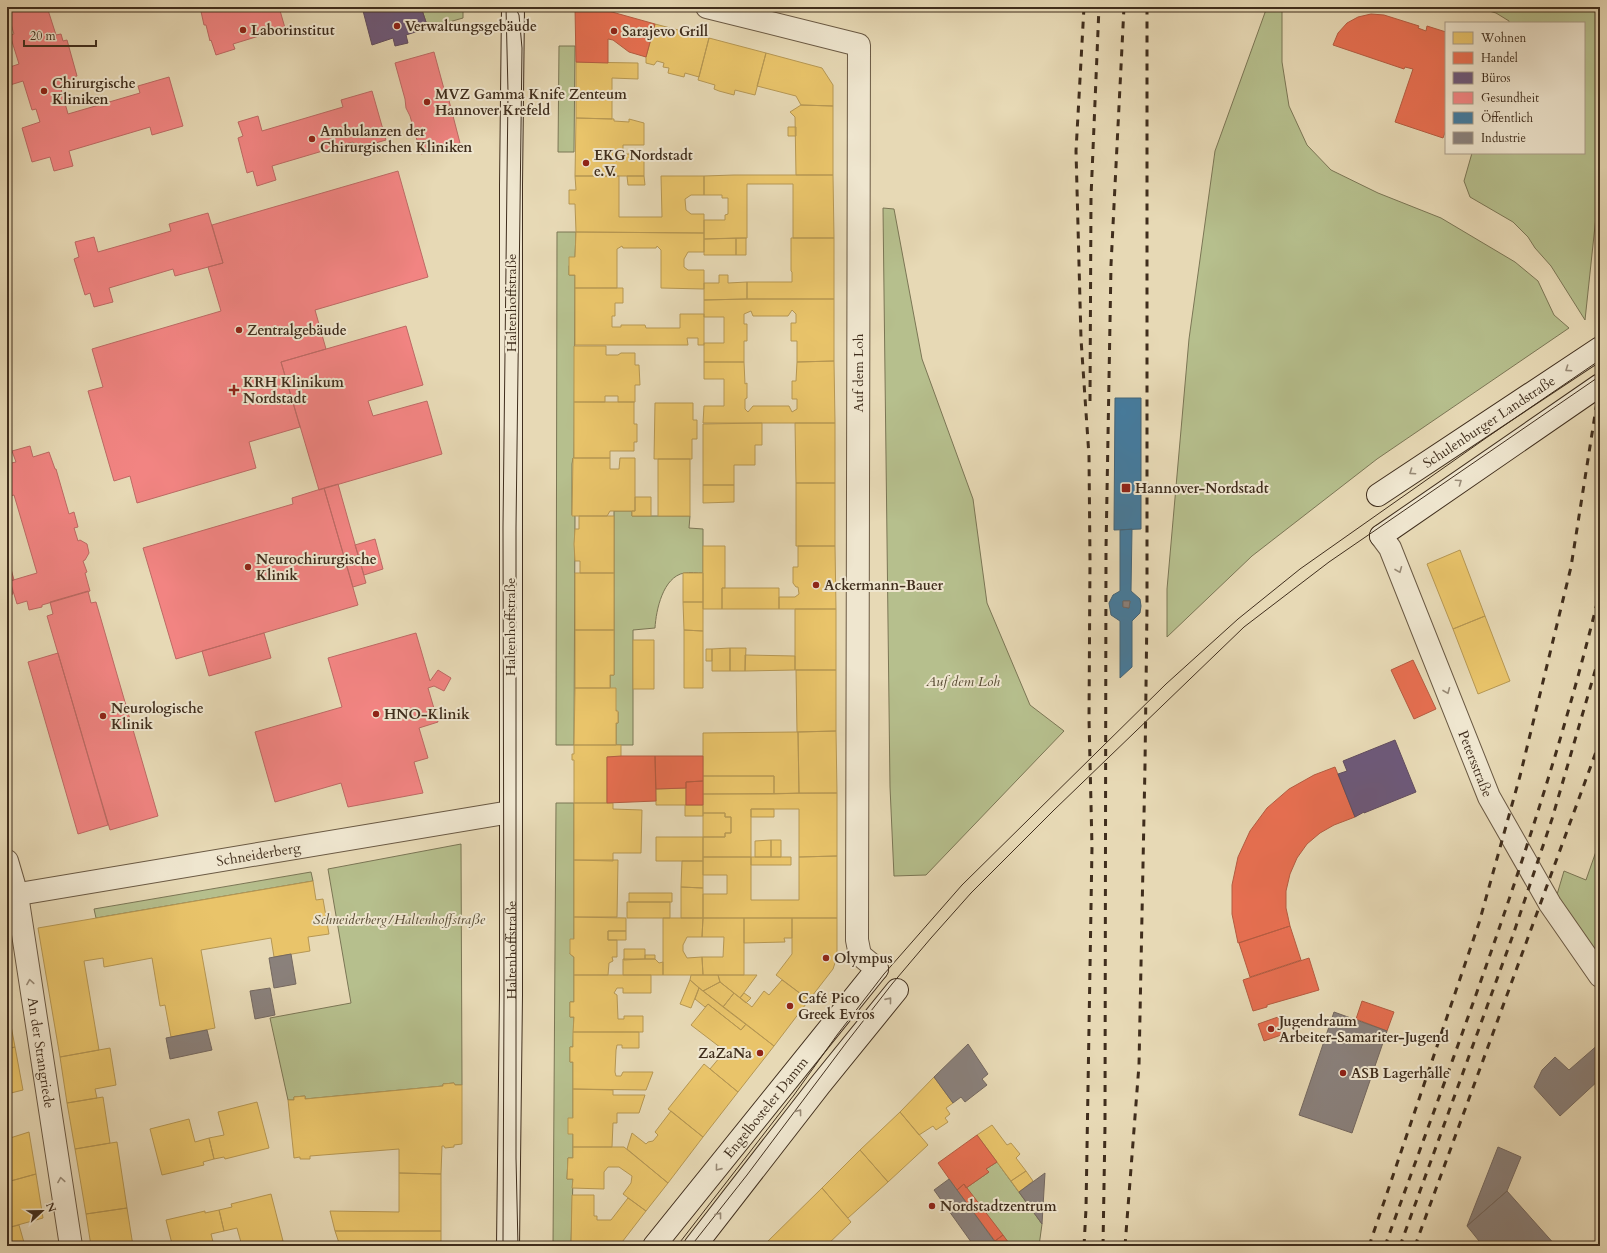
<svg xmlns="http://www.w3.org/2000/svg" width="1607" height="1253" font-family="Cardo,serif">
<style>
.green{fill:#b6bf8d;stroke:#7b7655}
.homes{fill:#e9c46a;stroke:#b69753}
.shops{fill:#e76f51;stroke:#b55c41}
.offices{fill:#6d597a;stroke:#604c5e}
.health{fill:#f28482;stroke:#bd6a64}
.public{fill:#457b9d;stroke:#446477;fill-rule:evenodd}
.industry{fill:#8a817c;stroke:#746860}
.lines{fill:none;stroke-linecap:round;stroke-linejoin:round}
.street-casing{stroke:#6a5943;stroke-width:24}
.secondary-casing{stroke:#402e1d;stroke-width:24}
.street{stroke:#efe6cf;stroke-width:22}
.secondary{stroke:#efe6cf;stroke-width:22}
.tram{stroke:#402e1d;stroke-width:1}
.rail{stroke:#402e1d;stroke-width:3;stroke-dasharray:7 7;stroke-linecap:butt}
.oneway{stroke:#988a76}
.poi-dot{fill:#8f2418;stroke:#efe6cf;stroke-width:1.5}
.labels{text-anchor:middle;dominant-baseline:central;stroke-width:4;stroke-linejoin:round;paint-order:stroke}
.poi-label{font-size:14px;font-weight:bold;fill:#402e1d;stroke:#efe6cf;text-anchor:start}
.street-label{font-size:14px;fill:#402e1d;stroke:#efe6cf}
.park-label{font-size:14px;font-style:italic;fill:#584b33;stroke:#efe6cf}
</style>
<rect width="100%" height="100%" fill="#e7d9b5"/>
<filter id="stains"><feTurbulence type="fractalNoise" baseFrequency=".005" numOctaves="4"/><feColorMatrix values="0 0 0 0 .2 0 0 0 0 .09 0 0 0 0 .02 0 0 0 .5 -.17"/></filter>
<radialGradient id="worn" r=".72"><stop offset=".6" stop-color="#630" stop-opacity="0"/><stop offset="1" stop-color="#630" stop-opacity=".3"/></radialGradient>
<path class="green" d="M421,7h42v11l-35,10z
M1267,7h15v55l7,44 18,39 24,25 47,23 63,25 74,44 23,19 16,34 15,13 -192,131 -125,97 -85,81v-48l22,-250 26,-188z
M1475,7h125v172l-15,141 -34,-54 -16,-18 -7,-11 -15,-15 -43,-25 -6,-16 8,-28h112v-130h-75v-2l-13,-8z
M559,46h16l-1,106h-16z
M883,208l11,1 28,150 51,140 14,104 43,102 34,26 -138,144 -32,1 -4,-89z
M557,232h19l-1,25 -6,9v9h6l-1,183h-1l-1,6v51l3,1 -1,229h-18z
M614,511h18v5h58l-1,12 14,1v44c-6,0 -13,-1 -19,0 -21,4 -28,37 -29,55l-22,2v115h-17v-22h2v-11l-2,-1 -6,-23v-13h4z
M556,803h18v136l-4,15 4,3v45h-4v15h4l-1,30h-3v15h3v96h-5l-1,21h6l-2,67h-18z
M1600,840v136l-47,-68 11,-37 22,9z
M461,844l1,241h-7l-1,-2 -11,1v2l-138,13v-3l-11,1v3h-6l-18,-82 81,-15 -23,-134z
M311,872l2,9 -217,37 -2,-9z
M997,1162l45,62 -3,22h-28l-45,-58 23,-16 -3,-3z"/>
<path class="homes" d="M655,24l54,14 -10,39 -14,-4 -1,4 -16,-4 1,-5 -6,-1 1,-4 -7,-2 -3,4 -8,-2v-6z
M709,38l57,15 -11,42 -20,-5 -1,5 -15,-4 -5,-2 1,-4 -17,-5z
M766,53l56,15 11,17v21l-32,-1 -5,-9 -39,-10z
M576,62l62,1v16l-26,-1v41l-36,-1z
M801,105l32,1v69h-37l-1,-58 -5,-5z
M576,118l38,1v2l15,1v-3l15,4v22h-21v9h21v22h-69z
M788,127h8v9h-8z
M734,175h99l1,63h-41v-54h-46v54l-43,1v-19h21v-5l3,-1v-16h-6v-3h-18v-19z
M575,176h44v41h43l-1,-41h43v19h-13l-6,4 1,11 5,4h13v19l-128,-1 -1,-28h-6v-14h7z
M627,176h17l1,9h-17z
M576,232l128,1v19h-16l-4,7v8l4,3h16v19l-43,-1v-38l-4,-4 -1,2h-33l-1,-2 -5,3v39h-42v-13h-6v-18h6z
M736,238h10v17h-10z
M736,238v17h-32v-16z
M791,238h43v61h-87v-17h45v-10l-1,-1z
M719,275h9v8l19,-1v17l-43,1v-17h15z
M575,288h48v15h-8v13h-3v11h9v-2h24l1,3h34v-14h24v31h-6v-7h-11l1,7h-113z
M747,299h87v62l-37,1v-21h-6v-18h5v-9l-4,-4 -4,6h-35l-2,-5 -7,3v10h3v17h-3v21h-40v-19h20v-26h-20v-17z
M574,346h32v9h12l3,-2h14v12h4l1,20h-5v17h-17v-6h-13v6h-31z
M834,361l1,62h-132l1,-17h20v-27h-20v-17h40l1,22 2,-1v15l-2,1v10l3,3 5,-6h36l3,6 5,-3v-10h-5v-18h4l1,-19z
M574,402h60v22h3v18h-3v9h-24v7h-36z
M655,403h38v17h4v19h-5v20h-38z
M762,423v22h-7v20h-21v20h-31v-61z
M795,423h40v60h-39z
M573,458h37v11h9l1,-11h15v53h-25l-3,5h-35z
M658,459h32v57h-32z
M796,483h39v63h-39z
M703,485h31v17l-31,1z
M635,497h16v19h-19v-5h3z
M579,516h35v57h-34v-12h-5l-1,-17 1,-15h4z
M703,546h22v42h-3v21h-19z
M798,546h37l1,63h-57v-12h16l4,-3 -1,-7h-2l-3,-4v-16h5z
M1460,550l25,66 -32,13 -26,-65z
M575,573h39v57h-39z
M683,573h20v29h-20z
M722,588h57v21h-57z
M683,602h20v29l-19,-1z
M795,609h41v61h-41z
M1485,616l25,65 -32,13 -25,-65z
M575,630h39v45h-4v13h-35z
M684,630l19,1v57h-19z
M633,640h21v49h-21z
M730,648v23h-18v-22z
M730,648h16l-1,23h-15z
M706,649h6v12h-6z
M745,655l50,1v14l-50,1z
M796,670h40v61l-39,1z
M575,688h41v23h2v12h-2v22h-42z
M836,731l1,62h-38l-1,-61z
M797,732h1l1,61 -25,1v-18h-71v-43z
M574,745h47v12h-14v46h-33v-43h-2v-6h2z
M703,776h71v18h-71z
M686,788v17h-30v-16z
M837,793v63l-38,1v-48h-48v48h-48v-20h22v-4h6v-16h-6v-4h-22v-19z
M574,803h39v6l29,1 -1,43h-28v8l-39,-1z
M685,805h18v11h-18z
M751,809h23v8h-23z
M703,813h22v4h6v16h-6v4h-22z
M656,837h47v24h-47z
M771,840v17h-16v-16z
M771,840h10v17h-10z
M837,856v62h-134v-24h24v-19h-24v-18h48v43h48v-43z
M751,857h40v8h-40z
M574,860h44l-1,57h-43z
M682,861h21v27l-22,-1z
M313,881l3,19 7,-1 6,35 -21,3 2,14 -36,6 -3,-19 -70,12 14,78 -44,9 -6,-32 -5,1 -8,-48 -48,9 -1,-9 -19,3 15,89 -39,7 -22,-129z
M681,887l22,1v30h-22z
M629,893h43v9h-43z
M627,902h43v16h-43z
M574,917l52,1v13h-18v9h9v17h-5l1,4 -4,2 -1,12h-34v-18l-4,-3v-15h4z
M663,918h40l-1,19h-15l-4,8v6l4,7 15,-1 1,18h-40z
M703,918h41v57h-41l-1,-18h21l1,-20h-22z
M744,918h48v20h-8l1,4 -41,1z
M792,918h45v39l-4,12 -24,31 -33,-25 16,-21z
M608,931h18v9h-18z
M624,949h21v10l-21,1z
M645,955h10v4h-10z
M623,959h32l4,4 4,-1v13h-40z
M574,975h77v18h-28v-5h-6l-3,5 3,2 1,24h6v-3h19v16h-70l1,-15h-4v-15h4z
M691,975h27l2,7 -17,9 -13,-11z
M718,975h39l-17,23 -20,-16z
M690,980l9,8 -8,20 -11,-4z
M782,980l27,20 -35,46 -51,-39 11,-14 18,14 12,-16 5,4z
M720,982l14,11 -11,14 -20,-16z
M699,988l47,36 -5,6 -33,-26 -3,3 -10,-8z
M744,993l7,5 -5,5 -6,-5z
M7,1004l8,43 -8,2z
M708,1004l33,26 5,-6 28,22 -36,46 -28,-23 15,-18 -34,-26z
M573,1032h66v16h-17v-3h-5l-1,5 -1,22 1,4h5l2,-4h30l-7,18 -73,-1v-27h-3v-15h3z
M15,1047l8,43 -16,4v-45z
M110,1048l6,37 -21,4 2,9 -30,5 -7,-46z
M704,1064l34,28 -35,45 -35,-28z
M934,1077l19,26 -7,5 4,6 -5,4 3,4 -12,8 -3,-4 -14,9 -19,-23z
M454,1083l1,2h7v59l-8,1v2l-9,1 -1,-2h-2l-1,28 -42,-1v-24l-89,7v3h-10v-2l-6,1 -6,-58h6v-3l11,-1v3l138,-13v-2z
M573,1089l40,1v5h32l-6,18h-22v10h-4l-1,24h-39v-13h-5v-16h5z
M103,1097l7,46 -35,6 -8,-46z
M257,1102l12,46 -44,11 -1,-2 -10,2 -5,-21 15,-3 -6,-23z
M671,1111l32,26 -35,46 -41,-34 5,-16 14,11 2,-2 5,-1 5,-6 -3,-3z
M900,1112l28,33 -40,37 -28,-32z
M189,1119l6,23 14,-4 5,21 -11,3 1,3 -42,10 -12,-46z
M992,1125l15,20 4,-2 9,11 -4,4 10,13 -15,10 -34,-46z
M29,1132l7,42 -29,8v-43z
M117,1142l10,66 -41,6 -11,-65z
M573,1147h51l44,36 -22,28 -23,-17 8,-11 1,-7 -13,-9h-11l-4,5v17l-32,-1 1,-9h-6l1,-21h5z
M860,1150l28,32 -40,36 -26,-30z
M1026,1171l7,10 -14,11 -8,-11z
M399,1173l42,1v57h-106l-5,-20 69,1z
M36,1174l7,44 -36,10v-46z
M822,1188l29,34 -25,24h-60l-1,-2z
M271,1194l12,47 -20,5h-21l-5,-18 -13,3 -5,-21 13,-3 -1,-3z
M572,1195h22v21h3v4h14l17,-22 18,13 -27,35h-48z
M127,1208l6,38h-42l-5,-32z
M219,1210l5,21 -13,3 3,12h-48l6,-2 -6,-24 39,-9v2z
M19,1225l6,21h-18v-18z
M335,1231h106v15h-101z"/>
<path class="shops" d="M577,7h17l61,17 -9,33 -17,-5 -16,-12 -5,-1v24l-32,-1 -1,-54z
M1371,14l13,1 35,11 -1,2 8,3 1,-5 19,6v98l-3,8 -48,-16 18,-53 -8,-2 -1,2 -71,-24 5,-12 9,-10 11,-6z
M1413,660l23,49 -22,10 -23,-49z
M621,756h34l1,45 -49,2v-46z
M655,756h48v25l-17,1v6l-30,1z
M1335,767l20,50 -21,8 -14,8 -13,11 -10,14 -7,16 -4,17v17l4,18 -52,17 -6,-29v-29l6,-28 12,-26 17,-23 22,-19 25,-14z
M703,781v24h-17v-23z
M1290,926l11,34 -51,17 -11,-34z
M1309,958l10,32 -52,15v2l-14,4 -10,-31z
M1362,1001l32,11 -7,19 -31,-12z
M1278,1017l6,17 -20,7 -6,-17z
M977,1135l20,27 -11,7 3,3 -23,16 -2,-4 -7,6 -19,-27z
M964,1184l39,51 -8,6 -38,-51z
M1003,1235l8,11h-13l-3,-5z"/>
<path class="offices" d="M362,7h59l7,21 -22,7 2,8 -13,3 -2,-8 -21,7z
M1395,740l21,52 -52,21v-1l-9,5 -17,-43 9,-3 -4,-10z"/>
<path class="health" d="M7,7h50l-9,3 8,25 5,-1 2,7 4,-1 10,36 -4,1 3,7 -15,5 7,25 72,-21 -2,-7 31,-9 14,49 -31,9 -2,-8 -81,24 4,15 -19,5 -4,-14 -18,5 -10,-34 18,-6 -4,-13 -4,1 -9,-29 -13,4 -3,-17 12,-4 -9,-29 4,-1 -4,-13 -3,1z
M200,7h79l6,21 -52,16 2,5 -19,6 -5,-15 -1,1 -4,-16h-2z
M434,52l10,37h2l14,54 -39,11 -11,-38 -4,-8 -1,-9 -10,-36z
M372,91l14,49 -31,9 -2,-7 -81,24 4,14 -19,6 -4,-15 -6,2 -9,-35 5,-2 -5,-14 20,-6 4,15 81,-24 -2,-7z
M398,171l30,106 -113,33 11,39 -45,13 19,65 -51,15 7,26 -119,35 -7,-27 -16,5 -26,-90 15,-4 -11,-38 129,-38 -13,-44 15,-4 -11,-38z
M208,213l15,50 -48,13 -2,-7 -64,19 4,14 -19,5 -4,-14 -5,2 -11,-36 5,-2 -4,-15 19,-5 4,15 73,-21 -2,-7z
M406,326l17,59 -55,16 5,15 54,-15 15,53 -123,36 -38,-128z
M30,446l3,11 16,-5 6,17h1l13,45 5,-2 4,15 -4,1 4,13 2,-1 7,4 2,9 -4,7 -2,1 4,11 -2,1 5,18 -48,14v2l-13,3 -2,-9 -10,3 -7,-23 27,-8 -23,-78 -7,2v-33l9,-2 -4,-11z
M338,484l28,99 -13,4 -29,-99z
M324,488l34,117 -182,54 -33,-111 150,-44 -1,-6z
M375,539l8,30 -19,6 -9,-30z
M7,554l7,26 -4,1 3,13 -4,1v3l-2,1z
M88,591l3,12 5,-1 62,214 -48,14 -63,-214 6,-2 -3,-12z
M264,633l7,25 -62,18 -7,-25z
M416,633l14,48 8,-11 13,8 -7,13 -10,-5 -6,2 10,34 -19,6 9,30 -14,4 9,31 -75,14 -7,-24 -66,19 -20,-70 87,-25 -14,-49z
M58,653l50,172 -30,9 -50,-172z"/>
<path class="public" d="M1115,398h26v131l-27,1z
M1132,529l-1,62 9,8 1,7 -1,7 -8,8v46l-12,11v-57l-9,-6 -2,-12 4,-8 7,-4v-61zM1123,601h7l-1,7 -6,-1z"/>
<path class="industry" d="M1123,601h7l-1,7 -6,-1z
M291,954l5,30 -22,4 -5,-30z
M270,988l5,27 -20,4 -5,-28z
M1334,1012l53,19 -35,102 -53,-18z
M207,1030l5,20 -42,9 -4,-21z
M1600,1043v36l-40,37 -26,-29 8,-17 13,-13 14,13z
M968,1044l20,30 -6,5 5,6 -22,17 -4,-5 -8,6 -19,-26z
M1498,1147l23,10 -14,34 -40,35z
M1045,1173l-3,51 -23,-32z
M949,1179l8,11 41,56h-24l-40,-56z
M1507,1191l49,55h-73l-16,-20z"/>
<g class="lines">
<defs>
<g id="street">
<path d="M707,7l152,38 -2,895 3,15 17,14"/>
<path id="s1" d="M1381,536l9,12 99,249 61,107 50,72"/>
<path id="s2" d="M7,861l10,34 54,351"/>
<path id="s3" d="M7,896l503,-84"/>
</g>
<g id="secondary">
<path id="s4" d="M1378,495l222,-147"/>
<path d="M1381,536l219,-151"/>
<path id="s5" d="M508,1246l3,-251v-810l2,-178"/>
<path id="s6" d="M654,1246l223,-277"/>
<path d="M695,1246l125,-161 77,-95"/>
</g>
</defs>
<use href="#street" class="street-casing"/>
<use href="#secondary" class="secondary-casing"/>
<use href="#street" class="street"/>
<use href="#secondary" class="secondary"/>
<path class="tram" d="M515,7l4,8 3,33 -6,480v630l2,88
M503,1246l1,-251 -1,-468 5,-435 -2,-85
M677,1246l117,-151 43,-60 47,-61 78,-89 204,-201 72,-65 62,-50 186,-131 114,-78
M691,1246l56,-71 99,-132 46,-59 39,-46 40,-45 83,-83 190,-183 85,-65 271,-186"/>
<path class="rail" d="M1090,401l1,-204 8,-190
M1084,1246l2,-37 6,-362 -3,-128 1,-159 -1,-104 -8,-117 -5,-188 8,-144
M1103,1246l2,-120 1,-577 2,-113 3,-171 13,-258
M1125,1246l14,-181 6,-300 2,-156v-602
M1369,1246l110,-323 41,-147 51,-209 29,-184
M1385,1246c78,-216 161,-431 215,-655
M1400,1246l113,-311 39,-116 48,-165
M1415,1246l185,-505"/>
</g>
<defs><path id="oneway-chevron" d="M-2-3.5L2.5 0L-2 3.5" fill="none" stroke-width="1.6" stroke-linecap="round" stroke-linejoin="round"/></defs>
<g class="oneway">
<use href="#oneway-chevron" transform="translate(1568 369) rotate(146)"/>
<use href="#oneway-chevron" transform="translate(1412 472) rotate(146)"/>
<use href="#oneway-chevron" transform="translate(1459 482) rotate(-35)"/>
<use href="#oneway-chevron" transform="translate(1399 570) rotate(68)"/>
<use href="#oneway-chevron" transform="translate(1447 691) rotate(68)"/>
<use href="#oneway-chevron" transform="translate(30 982) rotate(-99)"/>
<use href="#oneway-chevron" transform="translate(889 1000) rotate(-51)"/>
<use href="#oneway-chevron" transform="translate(799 1112) rotate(-53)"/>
<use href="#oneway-chevron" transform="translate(718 1168) rotate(129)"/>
<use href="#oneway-chevron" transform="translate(61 1180) rotate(-99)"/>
<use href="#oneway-chevron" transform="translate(719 1215) rotate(-52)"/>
</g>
<g class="poi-dot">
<circle cx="397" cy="26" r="4"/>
<circle cx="243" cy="30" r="4"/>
<circle cx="614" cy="31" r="4"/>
<circle cx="44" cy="91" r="4"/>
<circle cx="427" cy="102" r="4"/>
<circle cx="312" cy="139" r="4"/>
<circle cx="586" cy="163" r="4"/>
<circle cx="239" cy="330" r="4"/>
<path d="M232 384h4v4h4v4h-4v4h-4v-4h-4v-4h4z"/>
<rect x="1121" y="483" width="10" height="10" rx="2"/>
<circle cx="248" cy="567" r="4"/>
<circle cx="816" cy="585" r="4"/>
<circle cx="376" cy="714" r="4"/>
<circle cx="103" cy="716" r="4"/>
<circle cx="826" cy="958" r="4"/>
<circle cx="790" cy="1006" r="4"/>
<circle cx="1271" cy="1029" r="4"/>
<circle cx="760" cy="1053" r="4"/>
<circle cx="1343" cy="1073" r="4"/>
<circle cx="932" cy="1206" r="4"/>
</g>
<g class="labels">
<g class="poi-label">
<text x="405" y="26">Verwaltungsgebäude</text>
<text x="251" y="30">Laborinstitut</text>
<text x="622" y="31">Sarajevo Grill</text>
<text x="52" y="83">Chirurgische<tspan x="52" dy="16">Kliniken</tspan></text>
<text x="435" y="94">MVZ Gamma Knife Zenteum<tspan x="435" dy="16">Hannover Krefeld</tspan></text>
<text x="320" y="131">Ambulanzen der<tspan x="320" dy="16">Chirurgischen Kliniken</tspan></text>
<text x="594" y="155">EKG Nordstadt<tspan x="594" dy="16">e.V.</tspan></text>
<text x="247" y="330">Zentralgebäude</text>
<text x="243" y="382">KRH Klinikum<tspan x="243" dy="16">Nordstadt</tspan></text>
<text x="1135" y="488">Hannover-Nordstadt</text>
<text x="256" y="559">Neurochirurgische<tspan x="256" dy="16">Klinik</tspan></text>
<text x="824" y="585">Ackermann-Bauer</text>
<text x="111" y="708">Neurologische<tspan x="111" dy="16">Klinik</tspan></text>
<text x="384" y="714">HNO-Klinik</text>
<text x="834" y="958">Olympus</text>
<text x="798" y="998">Café Pico<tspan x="798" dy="16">Greek Evros</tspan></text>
<text x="1279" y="1021">Jugendraum<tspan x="1279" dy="16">Arbeiter-Samariter-Jugend</tspan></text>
<text x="752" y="1053" text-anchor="end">ZaZaNa</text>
<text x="1351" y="1073">ASB Lagerhalle</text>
<text x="940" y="1206">Nordstadtzentrum</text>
</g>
<g class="street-label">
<text transform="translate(511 303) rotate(-90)">Haltenhoffstraße</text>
<text transform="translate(858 373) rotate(-90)">Auf dem Loh</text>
<text stroke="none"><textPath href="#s4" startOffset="133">Schulenburger Landstraße</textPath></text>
<text transform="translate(510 627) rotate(-90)">Haltenhoffstraße</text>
<text stroke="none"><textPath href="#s1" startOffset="247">Petersstraße</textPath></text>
<text stroke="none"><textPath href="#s3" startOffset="255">Schneiderberg</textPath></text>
<text stroke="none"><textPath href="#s5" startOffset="296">Haltenhoffstraße</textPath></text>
<text stroke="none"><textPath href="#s2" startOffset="195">An der Strangriede</textPath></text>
<text stroke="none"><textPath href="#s6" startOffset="178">Engelbosteler Damm</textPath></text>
</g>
<g class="park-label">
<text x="963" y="681">Auf dem Loh</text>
<text x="399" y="919">Schneiderberg/Haltenhoffstraße</text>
</g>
</g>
<rect width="1607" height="1253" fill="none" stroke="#e7d9b5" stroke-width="24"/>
<rect x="8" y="8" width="1591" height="1237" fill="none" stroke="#402e1d" stroke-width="2"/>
<rect x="12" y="12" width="1583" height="1229" fill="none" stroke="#402e1d"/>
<rect x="1445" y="22" width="140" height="132" fill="#efe6cf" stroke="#a99c88"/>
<rect x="1453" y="32" width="20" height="12" fill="#e9c46a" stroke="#a99c88"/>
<text x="1481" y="42" font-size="12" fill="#402e1d">Wohnen</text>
<rect x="1453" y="52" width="20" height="12" fill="#e76f51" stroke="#a99c88"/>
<text x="1481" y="62" font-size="12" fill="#402e1d">Handel</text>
<rect x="1453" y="72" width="20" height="12" fill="#6d597a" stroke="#a99c88"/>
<text x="1481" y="82" font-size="12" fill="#402e1d">Büros</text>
<rect x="1453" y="92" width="20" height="12" fill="#f28482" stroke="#a99c88"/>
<text x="1481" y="102" font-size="12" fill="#402e1d">Gesundheit</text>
<rect x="1453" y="112" width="20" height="12" fill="#457b9d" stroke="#a99c88"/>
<text x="1481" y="122" font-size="12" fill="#402e1d">Öffentlich</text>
<rect x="1453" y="132" width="20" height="12" fill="#8a817c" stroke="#a99c88"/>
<text x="1481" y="142" font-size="12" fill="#402e1d">Industrie</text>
<g transform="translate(42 1211) rotate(68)" stroke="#efe6cf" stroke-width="3" paint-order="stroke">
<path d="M0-3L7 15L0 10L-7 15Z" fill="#402e1d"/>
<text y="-6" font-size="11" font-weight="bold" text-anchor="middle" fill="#402e1d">N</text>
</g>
<path d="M24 40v6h72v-6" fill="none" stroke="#402e1d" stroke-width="2"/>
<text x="30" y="40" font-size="12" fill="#402e1d" stroke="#efe6cf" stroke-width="3" paint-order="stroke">20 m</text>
<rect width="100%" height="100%" filter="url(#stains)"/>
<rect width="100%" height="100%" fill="url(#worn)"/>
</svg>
